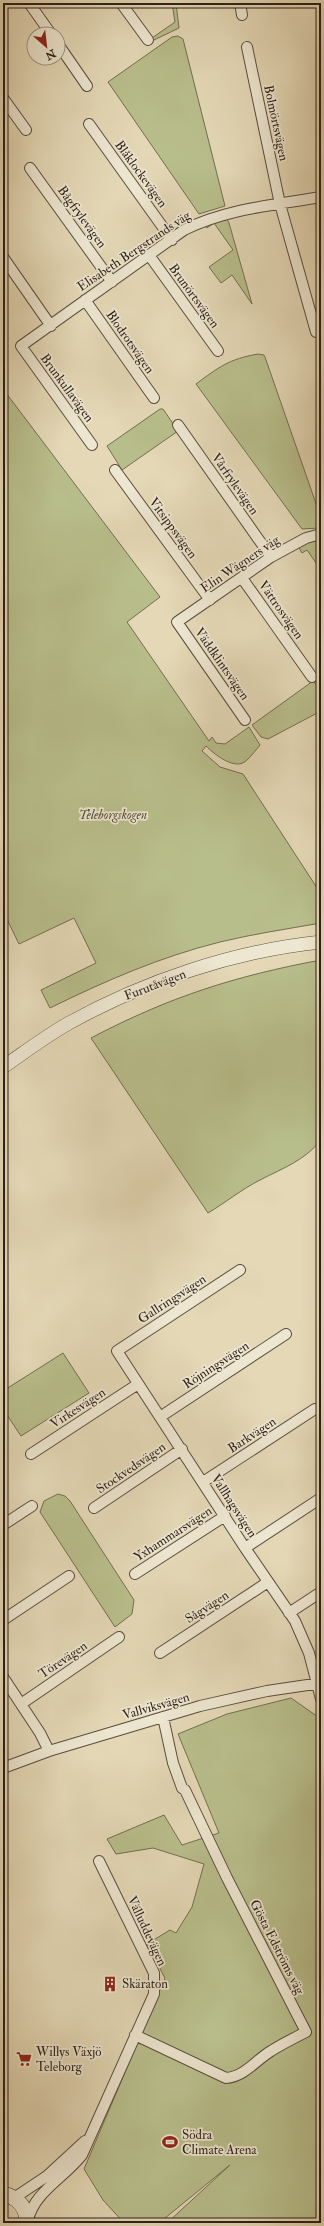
<svg xmlns="http://www.w3.org/2000/svg" width="324" height="2226" font-family="'IM FELL Double Pica',serif">
<style>
.green{fill:#b8be8b;stroke:#726e51}
.lines{fill:none;stroke-linecap:round;stroke-linejoin:round}
.minor-casing{stroke:#5a4d3f;stroke-width:12}
.tertiary-casing{stroke:#5a4d3f;stroke-width:14}
.secondary-casing{stroke:#2c1f17;stroke-width:16}
.minor{stroke:#ede6d0;stroke-width:10}
.tertiary{stroke:#ede6d0;stroke-width:13}
.secondary{stroke:#ede6d0;stroke-width:15}
.labels{text-anchor:middle;dominant-baseline:central;stroke-width:3.5;stroke-linejoin:round;paint-order:stroke}
.street-label{font-size:13px;fill:#2c1f17;stroke:#ede6d0}
.park-label{font-size:13px;font-style:italic;fill:#564f3a;stroke:#ede6d0}
.poi-label{font-size:13px;fill:#2c1f17;stroke:#ede6d0;text-anchor:start}
</style>
<rect width="100%" height="100%" fill="#e4d8b6"/>
<filter id="stains"><feTurbulence type="fractalNoise" baseFrequency=".005" numOctaves="4"/><feColorMatrix values="0 0 0 0 .2 0 0 0 0 .09 0 0 0 0 .02 0 0 0 .5 -.17"/></filter>
<radialGradient id="worn" r=".72"><stop offset=".6" stop-color="#630" stop-opacity="0"/><stop offset="1" stop-color="#630" stop-opacity=".3"/></radialGradient>
<path class="green" d="M172,3h4l3,25 -25,12 -2,-2 23,-16z
M178,36l5,3 42,167 -26,8 -91,-132 64,-45z
M227,219l2,4 23,81 -20,-29 -11,8 -12,-16 24,-17 -19,-27 -7,5 -1,-2z
M258,354l6,1 1,2 56,161 -2,10 -17,1 -106,-145c23,-17 33,-25 62,-30z
M3,389l157,208 -33,25 82,119 3,-4 4,6 9,1 24,-17 11,18c-4,5 -8,10 -13,15 -11,12 -33,-6 -41,-14l-4,5 18,16 23,7 78,120v29c-34,6 -68,11 -101,19 -60,15 -115,39 -170,66l-9,-18 55,-27 -22,-45 -55,26 -16,-33z
M160,409h3l15,22 -56,39 -15,-24z
M321,537v33l-14,-20 -5,3 -3,-5 1,-3z
M313,681l8,10v20l-53,28 -7,-2 -9,-12z
M321,960v180c-17,21 -38,28 -61,40 -18,9 -35,23 -52,33l-117,-175c78,-41 144,-62 230,-78z
M63,1353l26,40 -68,43 -18,-27v-18z
M58,1494l7,2 5,5 64,99 -2,14 -17,13 -75,-115 4,-11z
M291,1698l30,21v504h-154l63,-58 -71,58h-35l-21,-23 -19,-31 81,-191 -18,-34 23,-14 6,3 16,-26 12,-43 -51,-16 -37,6 -9,-15 57,-24 18,30 37,-12 -41,-99 49,-20z"/>
<g class="lines">
<defs>
<path id="minor" d="M29,3l22,31
M121,3l27,37
M240,3l2,12
M58,44l29,42
M247,47l33,157 36,128
M3,98l23,32
M89,124l83,116
M30,168l82,114
M149,255l69,96
M3,257l48,69
M85,300l69,98
M178,425l93,132
M92,445l-71,-99 163,-116c42,-21 90,-25 137,-33
M115,470l95,130
M242,578l70,99
M245,720l-68,-98 94,-65 35,-19 15,-4
M240,1270l-123,81 128,197 50,73 14,32 12,46
M160,1417l126,-83
M31,1454l107,-70
M203,1482l112,-73
M94,1508l88,-59
M3,1525l29,-19
M245,1548l76,-50
M135,1574l90,-58
M289,1613l32,-21
M3,1620l66,-44
M160,1653l108,-71
M3,1677l37,56 9,18
M21,1704l98,-67
M3,1768l46,-17 151,-45 67,-15 54,-8
M135,2035l91,43c18,-1 30,-18 45,-27 11,-7 23,-13 35,-19l-79,-154 -42,-88 -3,-2 -9,-25 -10,-46
M14,2198l33,-22 38,-35
M28,2220c6,-28 37,-43 54,-65l72,-161v-21l-55,-112"/>
<path id="tertiary" d="M3,1067c22,-15 43,-31 66,-44 76,-42 165,-72 252,-81"/>
<path id="secondary" d="M3,2194c15,3 24,14 24,29"/>
</defs>
<use href="#minor" class="minor-casing"/>
<use href="#tertiary" class="tertiary-casing"/>
<use href="#secondary" class="secondary-casing"/>
<use href="#minor" class="minor"/>
<use href="#tertiary" class="tertiary"/>
<use href="#secondary" class="secondary"/>
</g>
<defs>
<symbol id="building-bare" viewBox="-9 -9 18 18"><path d="M-4-6H4V6H1V3H-1V6H-4ZM-2.5-4.3h1.7v1.8h-1.7ZM.8-4.3h1.7v1.8H.8ZM-2.5-1h1.7V.8h-1.7ZM.8-1h1.7V.8H.8Z" fill="#8f2418" stroke="#ede6d0" stroke-width="2.5" paint-order="stroke"/></symbol>
<symbol id="supermarket-bare" viewBox="-9 -9 18 18"><path d="M-6-5.5h2.5l.6 2H6L4.5 2H-2.5L-4.4-4H-6ZM-1.5 3.2a1.3 1.3 0 1 0 .1 0ZM3 3.2a1.3 1.3 0 1 0 .1 0Z" fill="#8f2418" stroke="#ede6d0" stroke-width="2.5" paint-order="stroke"/></symbol>
<symbol id="stadium-bare" viewBox="-9 -9 18 18"><path d="M0-5a6.5 5 0 1 0 0 10a6.5 5 0 1 0 0-10ZM-3.5-1.8h7v3.6h-7Z" fill="#8f2418" stroke="#ede6d0" stroke-width="2.5" paint-order="stroke"/></symbol>
</defs>
<g fill-rule="evenodd">
<use href="#building-bare" x="99" y="1973" width="22" height="22"/>
<use href="#supermarket-bare" x="13" y="2048" width="22" height="22"/>
<use href="#stadium-bare" x="159" y="2131" width="22" height="22"/>
</g>
<g class="labels">
<g class="street-label">
<text transform="translate(276 123) rotate(78)">Bolmörtsvägen</text>
<text transform="translate(141 174) rotate(54)">Blåklockevägen</text>
<text transform="translate(82 217) rotate(54)">Bågfrylevägen</text>
<text transform="translate(134 251) rotate(-34)">Elisabeth Bergstrands väg</text>
<text transform="translate(194 296) rotate(54)">Brunörtsvägen</text>
<text transform="translate(130 342) rotate(55)">Blodrotsvägen</text>
<text transform="translate(67 388) rotate(54)">Brunkullavägen</text>
<text transform="translate(235 484) rotate(55)">Vårfrylevägen</text>
<text transform="translate(173 528) rotate(54)">Vitsippsvägen</text>
<text transform="translate(240 564) rotate(-34)">Elin Wägners väg</text>
<text transform="translate(281 610) rotate(55)">Vättrosvägen</text>
<text transform="translate(222 664) rotate(55)">Väddklintsvägen</text>
<text transform="translate(155 985) rotate(-21)">Furutåvägen</text>
<text transform="translate(172 1299) rotate(-33)">Gallringsvägen</text>
<text transform="translate(216 1365) rotate(-33)">Röjningsvägen</text>
<text transform="translate(78 1408) rotate(-33)">Virkesvägen</text>
<text transform="translate(252 1435) rotate(-33)">Barkvägen</text>
<text transform="translate(131 1468) rotate(-34)">Stockvedsvägen</text>
<text transform="translate(234 1506) rotate(57)">Vallhagsvägen</text>
<text transform="translate(173 1534) rotate(-33)">Yxhammarsvägen</text>
<text transform="translate(207 1607) rotate(-33)">Sågvägen</text>
<text transform="translate(63 1660) rotate(-34)">Törevägen</text>
<text transform="translate(156 1706) rotate(-16)">Vallviksvägen</text>
<text transform="translate(147 1931) rotate(65)">Välluddevägen</text>
<text transform="translate(277 1947) rotate(63)">Gösta Edströms väg</text>
</g>
<g class="park-label">
<text x="113" y="815">Teleborgskogen</text>
</g>
<g class="poi-label">
<text x="122" y="1984">Skäraton</text>
<text x="36" y="2052">Willys Växjö<tspan x="36" dy="15">Teleborg</tspan></text>
<text x="182" y="2135">Södra<tspan x="182" dy="15">Climate Arena</tspan></text>
</g>
</g>
<rect width="324" height="2226" fill="none" stroke="#e4d8b6" stroke-width="16"/>
<rect x="4" y="4" width="316" height="2218" fill="none" stroke="#2c1f17" stroke-width="2"/>
<rect x="8" y="8" width="308" height="2210" fill="none" stroke="#2c1f17"/>
<g transform="translate(46 46) rotate(152)"><circle r="19" fill="#ede6d0" stroke="#a09686"/>
<path d="M0-3L7 15L0 10L-7 15Z" fill="#8f2418"/>
<text y="-6" font-size="11" font-weight="bold" text-anchor="middle" fill="#2c1f17">N</text>
</g>
<rect width="100%" height="100%" filter="url(#stains)"/>
<rect width="100%" height="100%" fill="url(#worn)"/>
</svg>
